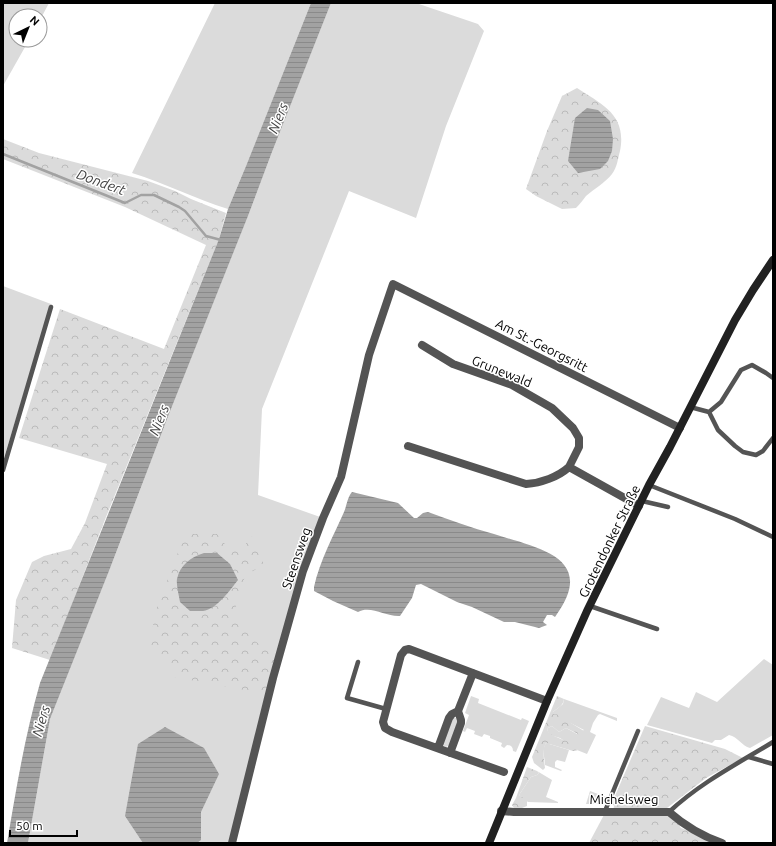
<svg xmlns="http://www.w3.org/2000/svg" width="776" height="846" font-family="Ubuntu,sans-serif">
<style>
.grass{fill:#dbdbdb}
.forest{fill:url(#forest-crowns)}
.water{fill:url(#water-rules)}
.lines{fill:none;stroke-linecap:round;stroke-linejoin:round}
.stream{stroke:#a2a2a2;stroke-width:2.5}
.service{stroke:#545454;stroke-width:4.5}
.minor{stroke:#545454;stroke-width:8}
.secondary{stroke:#212121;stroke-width:8}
.labels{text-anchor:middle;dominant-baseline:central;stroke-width:3;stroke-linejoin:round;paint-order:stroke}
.street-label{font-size:13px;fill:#000;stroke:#fff}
.water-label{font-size:14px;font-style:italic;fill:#434343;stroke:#fff}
</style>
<defs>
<pattern id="forest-crowns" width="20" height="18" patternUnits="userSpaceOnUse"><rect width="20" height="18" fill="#dbdbdb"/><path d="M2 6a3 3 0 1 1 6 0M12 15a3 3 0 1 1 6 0" fill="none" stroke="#bababa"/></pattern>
<pattern id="water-rules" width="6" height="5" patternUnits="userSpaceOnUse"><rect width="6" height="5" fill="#a2a2a2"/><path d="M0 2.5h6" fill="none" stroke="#8a8a8a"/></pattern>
</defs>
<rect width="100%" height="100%" fill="#fff"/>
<path class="grass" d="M3,3h46l-9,17v-4h-24v24h13l-26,46z
M215,3h96l-65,163 -18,43c-33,-10 -63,-26 -96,-36z
M331,3h85l62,21 6,7 -38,95 -30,92 -67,-27 -87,218 -4,86 65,23 -20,53 -71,272h-204l22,-124 59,-148 60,-157 79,-198 24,-64z
M3,286l48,18 -48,157z
M764,659l9,6v70l-23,13c-8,-2 -12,-11 -21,-13l-8,5h-6l-3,3 -65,-18 14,-28 28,11 7,-16 21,10z
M471,696l8,3 -1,4 43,17 1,-2 7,3 -13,31 -3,-1c0,-4 -2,-6 -6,-6l-3,3 -3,-2 1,-3 -12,-5v-2l-6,-2 -2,3 -8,-3 1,-3 -8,-3 -2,4 -2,-1 6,-16 -4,-2z
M564,699l53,19v3l-17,-7 -2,1 -5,8 -3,9 6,3 -9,19 -10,-4h1l-18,-12 -10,-3 -3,-5 1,-2 4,-2 7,6 7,-4 11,6 7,-4 -31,-16v-2l10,-8z
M453,718h3l2,2 -8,25 -4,2 -3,-2 1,-6z
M546,743l23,7 -4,12 -8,-2 -2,2v5l7,3 -1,1 -16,-6c0,-8 -4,-14 1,-22z
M537,771l15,9 -6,17 12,5v1l-30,-1 -9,-7 12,-18 6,-2 2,-2z
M590,791l16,6 -2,7h-18z"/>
<path class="forest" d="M577,88c26,17 50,27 43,63 -2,7 -3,17 -8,23 -7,9 -17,14 -26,22 -3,4 -6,8 -10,12l-14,1 -26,-13 -10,-7 21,-58 15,-35z
M3,139l36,14 109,28 27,10 16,8 35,14 -7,26 -113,278 -56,143 -38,-12 4,-48 16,-38 12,-6 27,-7 14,-26 22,-59 -88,-26 41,-129 104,40 42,-104 -81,-38 -122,-48z
M185,534h32l12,15h15l5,-13 7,2 8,28 -18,8 -11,28 5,22 16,18 22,11 -13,41 -91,-17 -6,-16 -19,-14 7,-37z
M557,696l7,3c-1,7 -5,8 -11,13v2l9,1 9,8 13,8 -2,3 -2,1 -14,-7 -7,4 -7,-6 -4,2 -1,2c6,10 26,9 31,20l-5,1 -27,-8c-4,8 -2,16 -1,25l-2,2 -9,-7 -2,-6z
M645,726l80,23 18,9 -37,20 -39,30 14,20 40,15h-132l16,-30 8,-1 1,-6 -2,-3z
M527,767l10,4 2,2 -2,2 -6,2 -12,18 8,5v6l-5,2h-8l-2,-3 4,-7z"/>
<path class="water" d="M311,3h20l-59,149 -24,64 -79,198 -60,157 -59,148 -22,124h-21c9,-53 18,-108 33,-160l179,-444 9,-30 18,-43z
M587,108l11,2 12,11 3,18 -1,12 -4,10 -8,8 -22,4 -10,-12 7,-43z
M352,492l46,11 16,15h3l6,-5 5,-1c22,8 44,16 66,22 43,14 105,23 61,83l-3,-2h-5l-4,7 4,3 -8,3 -24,-6h-11l-32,-15 -15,-5 -36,-18 -5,1 -4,13 -12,18c-14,1 -29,-11 -42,-4l-25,-11 -19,-10v-4c6,-27 19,-50 30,-75 3,-7 3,-14 8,-20z
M204,553h13l13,11 8,16c-8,10 -21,29 -35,31 -4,0 -9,0 -13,0l-10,-9c-1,-7 -4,-17 -3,-23 3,-14 14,-22 27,-26z
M165,727l39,21 15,26 -18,38v28l-4,3h-54l-18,-27 13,-72z"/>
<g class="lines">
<path class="stream" d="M3,154l122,49 16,-8h13l25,12 6,4 21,25 15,4"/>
<path class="service" d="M690,407l19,5 12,-10 20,-32 11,-5 14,8 7,5
M709,412l9,18 17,16 8,6 13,3 7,-4 10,-13
M3,470l48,-163
M649,485l86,34 38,18
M642,501l26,6
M590,606l67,23
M358,662l-11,36 39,11
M749,757l24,7
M605,811l33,-80
M669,812c31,-29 68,-48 104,-70"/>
<path class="minor" d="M422,345l31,19 59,21 40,23 21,20 6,10v9l-10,20 70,39
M408,446l118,38c15,-1 32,-7 43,-17
M438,748l11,-30 3,-4 6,-3 15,-38
M450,753l11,-30v-3l-3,-9
M504,772l-112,-40 -7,-4 -2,-6 18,-67 4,-5 4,-1 138,52
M501,811l13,1h155c16,14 33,24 53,31
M232,843l41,-165 30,-107 20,-53 18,-41 28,-122 24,-71 287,144"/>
<path class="secondary" d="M489,843l58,-142 40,-90 62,-126 21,-38 65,-127 18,-30 20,-30"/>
</g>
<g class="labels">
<g class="street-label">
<text transform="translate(542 345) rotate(27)">Am St.-Georgsritt</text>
<text transform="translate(502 371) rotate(22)">Grunewald</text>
<text transform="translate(609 541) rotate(-64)">Grotendonker Straße</text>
<text transform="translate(296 558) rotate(-71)">Steensweg</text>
<text x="624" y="799">Michelsweg</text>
</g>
<g class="water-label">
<text transform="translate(278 118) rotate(-68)">Niers</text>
<text transform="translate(101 182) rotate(20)">Dondert</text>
<text transform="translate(159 420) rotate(-68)">Niers</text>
<text transform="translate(41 721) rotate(-73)">Niers</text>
</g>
</g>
<rect width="776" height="846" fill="none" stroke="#000000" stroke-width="8"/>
<g transform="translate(28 28) rotate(43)"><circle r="19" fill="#ffffff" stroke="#999999"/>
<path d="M0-3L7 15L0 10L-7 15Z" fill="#000000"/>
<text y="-6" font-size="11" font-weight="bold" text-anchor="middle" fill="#000000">N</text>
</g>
<path d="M10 830v6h67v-6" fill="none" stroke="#000000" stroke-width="2"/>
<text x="16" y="830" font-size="12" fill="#000000" stroke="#ffffff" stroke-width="3" paint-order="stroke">50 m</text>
</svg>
